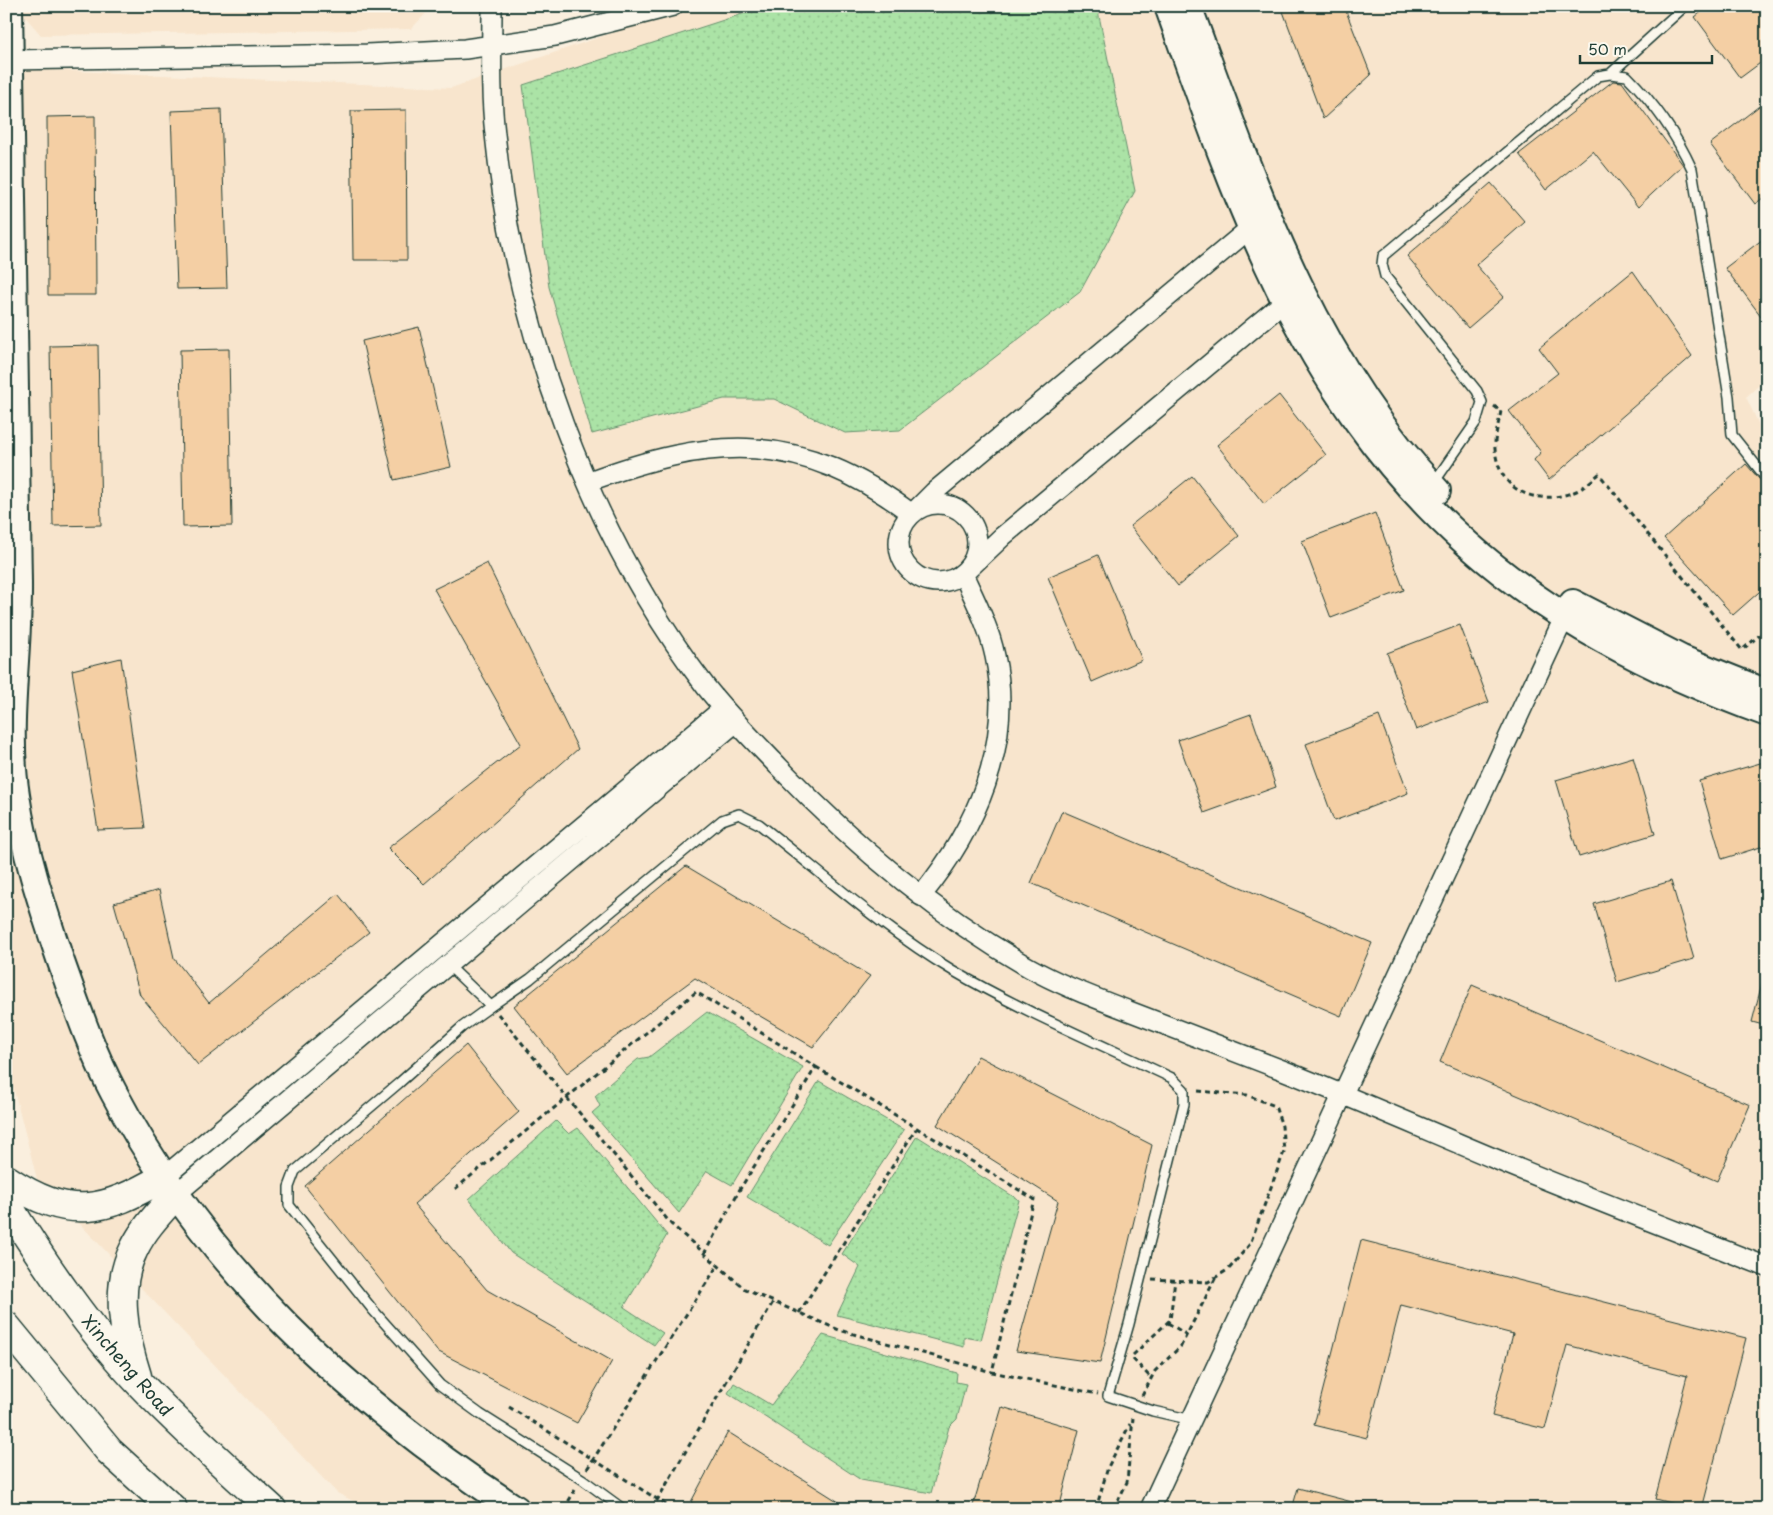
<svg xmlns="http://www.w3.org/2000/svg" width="1773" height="1515" font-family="'Playpen Sans',sans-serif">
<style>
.built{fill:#f8e5cd}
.grass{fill:url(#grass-dots);stroke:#65906d}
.building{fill:#f4cfa4;stroke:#1f3d34}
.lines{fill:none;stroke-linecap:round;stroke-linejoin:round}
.lane-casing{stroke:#1f3d34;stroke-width:12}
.street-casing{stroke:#1f3d34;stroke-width:22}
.secondary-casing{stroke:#1f3d34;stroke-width:30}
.primary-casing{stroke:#1f3d34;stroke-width:31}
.path{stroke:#1f3d34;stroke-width:3;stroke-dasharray:5 4;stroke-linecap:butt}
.lane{stroke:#fbf7ec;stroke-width:9}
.street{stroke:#fbf7ec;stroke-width:19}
.secondary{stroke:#fbf7ec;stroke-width:26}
.primary{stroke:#fbf7ec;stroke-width:28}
.labels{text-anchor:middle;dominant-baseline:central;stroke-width:4.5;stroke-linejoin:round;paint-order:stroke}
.street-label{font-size:18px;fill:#1f3d34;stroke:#fbf7ec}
</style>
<defs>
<pattern id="grass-dots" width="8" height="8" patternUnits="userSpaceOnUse" patternTransform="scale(1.25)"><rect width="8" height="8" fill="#abe3a6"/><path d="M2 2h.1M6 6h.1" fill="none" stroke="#93c490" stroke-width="1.8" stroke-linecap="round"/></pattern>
</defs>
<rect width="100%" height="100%" fill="#faefde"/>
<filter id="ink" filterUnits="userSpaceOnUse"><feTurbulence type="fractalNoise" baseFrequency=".02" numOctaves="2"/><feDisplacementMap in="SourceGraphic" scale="10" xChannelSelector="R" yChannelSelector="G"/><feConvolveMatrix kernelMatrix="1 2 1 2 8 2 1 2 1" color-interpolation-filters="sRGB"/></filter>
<g filter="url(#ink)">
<path class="built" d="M16,6h417l-22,23 -370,6z
M691,6h1076v372l-21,19 21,45v1067h-1398l-32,-16 -300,-314 -31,-120v-991l445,20z"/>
<path class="grass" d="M767,6h330l38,185 -55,101 -180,138 -55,3 -71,-34h-50l-132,35 -43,-147 -26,-202z
M707,1012l96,55 -71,118 -25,-14 -28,42 -87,-100 8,-7 -5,-10 43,-37 11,-2z
M819,1081l85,49 -76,115 -81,-48z
M556,1121l13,13 9,-6 89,107 -43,72 39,26 -9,12 -143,-92 -42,-54z
M917,1136l102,64 -38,140 -17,-3v10l-127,-32 23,-48 -18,-13z
M823,1335l134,38 -1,9 10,2 -9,35 -8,8 -18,66 -70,-13 -133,-87 6,-10 37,22z"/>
<path class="building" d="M1281,6h63l27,69 -48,44z
M1709,6h58v52l-27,20 -45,-61z
M1613,81l9,1 61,83 -45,42 -45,-56 -47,39 -27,-36z
M1767,100v95l-12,9 -45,-60z
M221,109l6,179 -50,1 -6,-178z
M406,110l1,150h-54l-2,-149z
M95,116l1,179h-48l-1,-178z
M1491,183l34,39 -49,43 28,32 -36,31 -61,-72z
M1767,236v88l-42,-56z
M1633,271l59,85 -143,124 -15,-20 7,-8 -32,-41 49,-38 -19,-25z
M419,327l32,140 -57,13 -32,-139z
M98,345l3,180 -48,1 -3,-180z
M229,349l3,177 -49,1 -3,-177z
M1279,395l47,60 -62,49 -47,-59z
M1746,464l21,24v97l-34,30 -69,-77z
M1192,476l47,60 -61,50 -48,-60z
M1375,513l29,77 -73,28 -29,-77z
M1098,555l44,105 -50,22 -44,-105z
M487,563l91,186 -154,135 -36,-36 133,-104 -87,-155z
M1460,625l29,77 -73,28 -29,-77z
M121,658l24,170 -47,2 -26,-160z
M1251,714l25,73 -72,26 -26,-73z
M1379,716l29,77 -74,28 -28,-77z
M1633,757l22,77 -76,23 -23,-77z
M1767,761v84l-45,14 -23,-78z
M1062,811l310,132 -31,73 -310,-133z
M686,866l184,110 -57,71 -118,-69 -128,95 -53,-67z
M1671,881l23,78 -77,23 -23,-78z
M159,890l15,68 35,45 129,-109 31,38 -171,133 -58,-70 -26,-92z
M1762,983l5,1v42l-15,-4z
M1472,985l278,120 -33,76 -277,-119z
M466,1045l53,67 -105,92 73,86 125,71 -35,62 -140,-72 -132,-165z
M978,1056l174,89 -52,218 -84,-12 42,-150 -121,-76z
M1361,1240l385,98 -44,171h-9l-38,-10 32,-123 -120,-31 -22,84 -53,-13 21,-82 -112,-29 -34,133 -53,-13z
M1002,1407l77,23 -20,79h-87z
M728,1432l122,77h-148l-11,-7z
M1298,1488l62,16v5h-68z"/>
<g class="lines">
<defs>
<path id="lane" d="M1610,74l75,-68
M1433,484l43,-62 6,-20 -5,-11 -92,-115 -3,-12 1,-8 215,-180 12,-2 17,2c27,27 49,58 65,93l37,228 3,38 35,44
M448,965l43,41 39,-27 192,-159 17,-6 20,10c63,49 124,105 193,146 70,41 146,73 220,108l12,12v14l-55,220 -21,72 45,15 39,9
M491,1006l-29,21 -63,56 -104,88 -6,16v18l84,105 67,75 40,29 102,65 41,30"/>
<path id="street" d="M492,6c0,43 -2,86 3,128 19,191 94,400 211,553 22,28 48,54 73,80 75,78 156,147 251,201 32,18 66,30 99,43 52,20 104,40 156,60 70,28 139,58 208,87 91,38 183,73 274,109
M10,60l357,-6 98,-5 90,-13 118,-30
M587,482c126,-47 213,-52 325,32l22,-22 326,-272
M899 543a39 39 0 1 1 78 0a39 39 0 1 1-78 0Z
M921,896c55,-67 93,-152 74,-240 -6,-29 -20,-56 -32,-82l40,-38 292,-243
M164,1177l560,-469
M176,1194l560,-472
M1150,1509l420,-904"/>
<path id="secondary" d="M9,6c4,193 6,385 9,577 1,70 -13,143 -2,212 8,56 26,110 44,164 16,45 31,91 54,134 93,176 237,309 402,416
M1168,6c31,87 61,175 100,259 108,234 258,361 499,448
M1188,6c63,170 121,351 249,485
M1573,603l109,56 85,34"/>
<path id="primary" d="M6,1179c63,42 96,34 158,-2
M6,1202c37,61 87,133 136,184 41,43 86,83 130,123
M6,1326l103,125 64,58
M137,1376c-13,-40 -23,-88 -3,-127 10,-21 27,-38 42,-55"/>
</defs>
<use href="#lane" class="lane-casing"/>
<use href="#street" class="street-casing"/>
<use href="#secondary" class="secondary-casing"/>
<use href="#primary" class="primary-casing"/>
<path class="path" d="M1494,406l7,5c-2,12 -7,26 -6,38 4,44 42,57 79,43 9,-3 18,-12 25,-18l143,176 25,-21
M498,1014l173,210 75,66 93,40 153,42
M816,1067l218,132 -42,173 106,22
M455,1189l241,-197 120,75 -76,122 -36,65
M1152,1279l56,3 21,-13 21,-25 34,-92 -2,-26 -7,-20 -28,-11 -50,-4
M799,1313l117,-184
M1168,1323l19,12
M1133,1355l37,-35 5,-40
M1133,1359l18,19
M1142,1396l13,-25 26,-25 35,-69
M509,1407l164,102
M587,1469l131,-204
M564,1509l11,-19
M652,1509l121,-207
M1096,1509l12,-42 22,-43
M1114,1509l13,-27 6,-64"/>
<use href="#lane" class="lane"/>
<use href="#street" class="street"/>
<use href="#secondary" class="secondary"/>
<use href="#primary" class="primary"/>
</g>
</g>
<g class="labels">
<g class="street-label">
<text transform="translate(128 1365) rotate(49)">Xincheng Road</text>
</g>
</g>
<rect width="1773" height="1515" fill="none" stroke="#fbf7ec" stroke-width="25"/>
<rect x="12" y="12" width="1748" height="1490" fill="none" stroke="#1f3d34" stroke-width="2" filter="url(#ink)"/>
<path d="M1580 55v8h132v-8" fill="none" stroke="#1f3d34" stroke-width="2.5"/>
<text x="1588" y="55" font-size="15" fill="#1f3d34" stroke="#fbf7ec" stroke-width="4" paint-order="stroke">50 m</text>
</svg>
